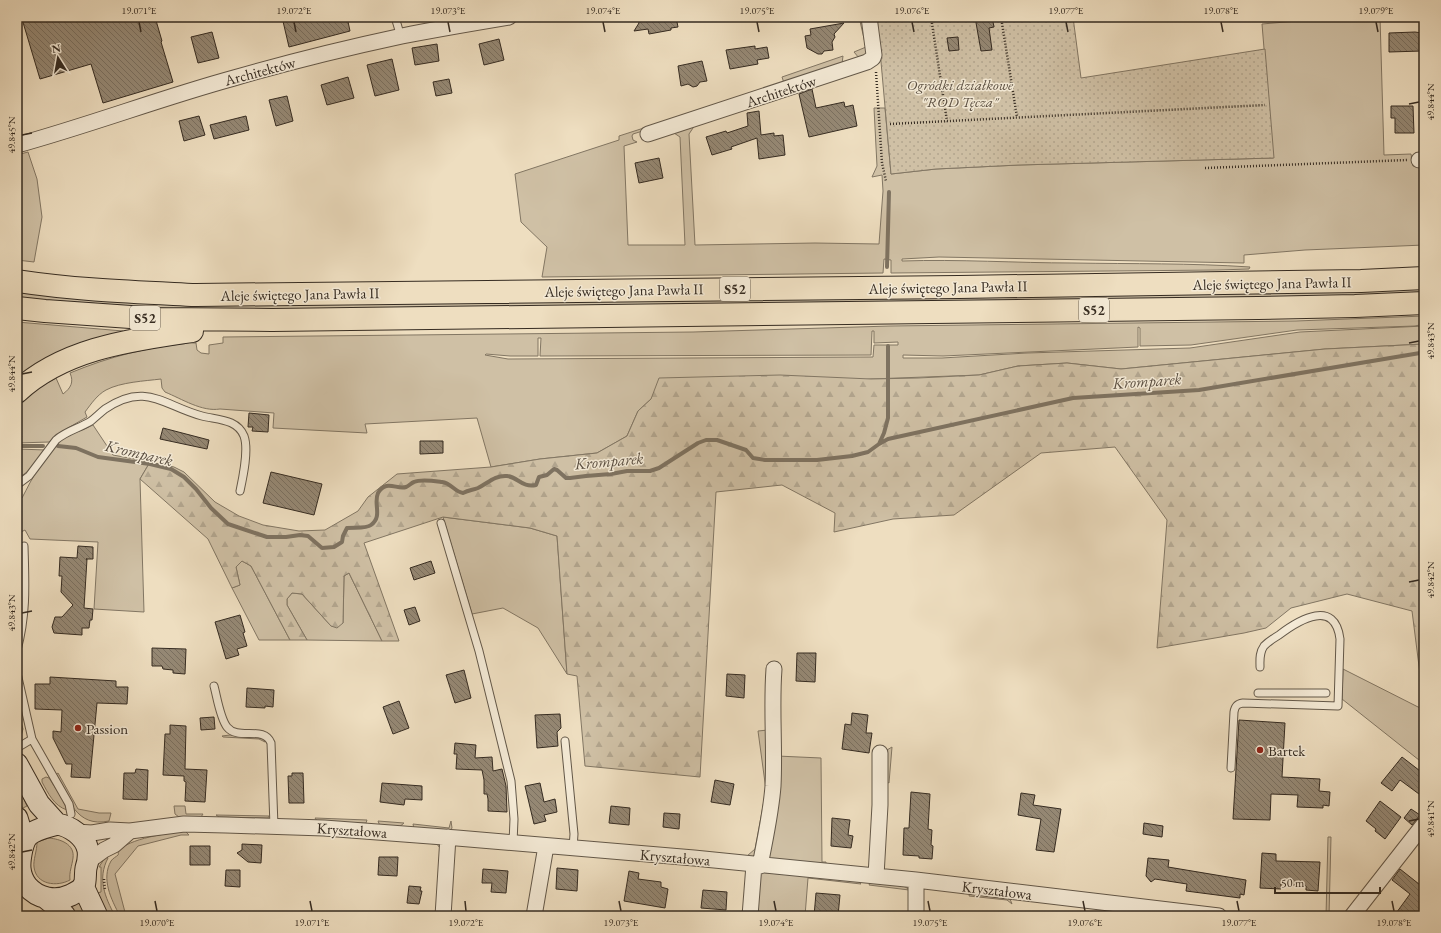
<svg xmlns="http://www.w3.org/2000/svg" width="1441" height="933" font-family="'EB Garamond',serif">
<style>
.grass{fill:#cfc0a5;stroke:#827663;fill-rule:evenodd}
.forest{fill:url(#forest-firs);stroke:#827663}
.garden{fill:url(#garden-dots);stroke:#827663}
.lines{fill:none;stroke-linecap:round;stroke-linejoin:round}
.stream{stroke:#7e7260;stroke-width:4}
.building{fill:url(#building-back-hatch);stroke:#352b21}
.service-casing{stroke:#635849;stroke-width:9}
.minor-casing{stroke:#635849;stroke-width:17}
.secondary-casing{stroke:#352b21;stroke-width:23}
.motorway-casing{stroke:#352b21;stroke-width:24}
.path{stroke:#352b21;stroke-width:2.5;stroke-dasharray:1 2;stroke-linecap:butt}
.service{stroke:#f4ead6;stroke-width:7}
.minor{stroke:#f4ead6;stroke-width:15}
.secondary{stroke:#f4ead6;stroke-width:21}
.motorway{stroke:#eedec0;stroke-width:22}
.ticks{fill:none;stroke:#352b21;stroke-width:1.5}
.poi-dot{fill:#8f2418;stroke:#f4ead6;stroke-width:1.5}
.labels{text-anchor:middle;dominant-baseline:central;stroke-width:3;stroke-linejoin:round;paint-order:stroke}
.shield{fill:#f4ead6;stroke:#6e6457;stroke-width:1}
.shield-label{font-size:14px;font-weight:bold;fill:#352b21}
.street-label{font-size:15px;fill:#352b21;stroke:#f4ead6}
.park-label{font-size:15px;font-style:italic;fill:#5c5042;stroke:#f4ead6}
.poi-label{font-size:15px;fill:#352b21;stroke:#f4ead6;text-anchor:start}
.water-label{font-size:16px;font-style:italic;fill:#5a4e40;stroke:#f4ead6}
.neatline{fill:none;stroke:#352b21;stroke-width:1.5}
.ticks-label{font-size:10px;text-anchor:middle;fill:#352b21}
</style>
<defs>
<pattern id="forest-firs" width="22" height="20" patternUnits="userSpaceOnUse"><rect width="22" height="20" fill="#cfc0a5"/><path d="M5 1l3.5 6h-7zM16 11l3.5 6h-7z" fill="#b2a58e"/></pattern>
<pattern id="garden-dots" width="8" height="8" patternUnits="userSpaceOnUse"><rect width="8" height="8" fill="#cfc0a5"/><path d="M2 2h.1M6 6h.1" fill="none" stroke="#b2a58e" stroke-width="1.8" stroke-linecap="round"/></pattern>
<pattern id="building-back-hatch" width="6" height="6" patternUnits="userSpaceOnUse"><rect width="6" height="6" fill="#958874"/><path d="M-1 5l2 2M0 0l6 6M5-1l2 2" fill="none" stroke="#7a6f5f"/></pattern>
</defs>
<rect width="100%" height="100%" fill="#eedec0"/>
<filter id="stains"><feTurbulence type="fractalNoise" baseFrequency=".005" numOctaves="4"/><feColorMatrix values="0 0 0 0 .2 0 0 0 0 .09 0 0 0 0 .02 0 0 0 .5 -.17"/></filter>
<radialGradient id="worn" r=".72"><stop offset=".6" stop-color="#630" stop-opacity="0"/><stop offset="1" stop-color="#630" stop-opacity=".3"/></radialGradient>
<path class="grass" d="M859,17h5l5,37 -10,4 -5,-6 12,-5z
M1344,17h36l4,138 27,-1 2,12h11v79l-119,5 -61,5v8l-305,-6 -37,2v2c57,-2 114,2 171,2 59,1 118,0 177,4l-1,2 -31,1 -327,3v-13l-7,-1 -1,14 -341,4 5,-30 -26,-25 -6,-48 104,-34v-4l31,-10 -1,3 -16,5 -1,2 1,4 4,2 -13,4 4,99h57l-5,-108 -9,-6 26,-9 -8,12 6,111 120,-2 64,1 4,-53 -1,-16 -10,2 5,-11 -3,-58h11l6,66 45,-5 83,-4 254,-7 -11,-134z
M843,56l-1,8 -58,19 -2,-6z
M28,152l9,27 5,38 -8,45 -17,-2v-105z
M1424,286v7l-38,2 -898,14h-314l-157,-11v-7z
M1424,316v8l-9,2 -118,4 -106,15 -51,1v-18l-2,-1v20l-195,9 -40,-1v3h39l85,-5 163,-5 110,-16 124,-6v18l-99,5 -204,20 -54,-6 -49,3 -39,9 -108,4 -220,20 -13,12 -11,25 -30,17 -57,6 -49,8 -14,-49 -112,6 2,9 -94,-5 1,-15 -54,-4c-18,3 -38,-10 -55,-17l-3,-4 -1,-9c-16,2 -40,3 -55,11 -9,5 -15,14 -21,22l2,5 -26,15 -12,10 -32,1 5,-7 -5,-4v-30l30,-23 2,3 7,-4 7,16c8,-6 11,-12 7,-21 41,-17 75,-25 119,-30h7l1,7 4,3 8,1v-9l14,-2v-6l470,-5 197,-6 406,-5zM872,331h2v12l24,-1v3h-24l-1,12 -365,2 -23,-4 1,-1 24,2h28v-18h3l-1,18 331,-1z
M17,322l106,9 1,3 -107,49z
M93,425l20,30 37,7 -10,17 4,133 -50,-3 4,-67 -68,-3 -5,-9 -8,4v-39l5,3c10,-19 22,-44 38,-57 9,-7 23,-11 33,-16z
M17,449l29,1 -19,22 -10,7z
M443,517l87,11 27,8 10,138 -29,-46 -35,-20 -31,6z
M242,561l9,5 39,74h-31l-27,-52 8,-3 -4,-18z
M349,573l33,68 -75,-1 -20,-35v-6l5,-6 10,1 29,32 12,-3 1,-47z
M1343,669l81,41v54l-82,-65z
M17,708l6,21 -2,7 -4,1z
M768,730l2,55 -15,69 -3,3 -5,-1 8,-7 11,-59 -8,-59z
M230,735l29,3 4,1 2,3 -6,-3 -36,-2 -1,-1z
M892,747l-3,36 -4,-2 1,-28 1,-3z
M777,756l44,2 1,104h4v4l-59,-5z
M58,773l20,36 21,4h12l-2,8c-33,7 -40,-22 -54,-46z
M46,777l3,1 13,20 5,12c-13,-4 -19,-17 -25,-28v-3z
M17,784l10,22 -4,2 -6,-10z
M174,806h11l1,8h17l-2,3h-22l-4,-3z
M216,815l53,1 -1,2 -49,-1z
M315,818l52,2 -1,3h-9l-40,-2z
M378,821l26,2 -6,5 -18,-2z
M451,821l1,7 -2,3 -36,-2 -1,-5 36,4z
M185,831l4,4h-8l-43,11 -23,28 11,42h-6c-9,-17 -19,-37 -9,-55 2,-3 5,-4 7,-6 1,-1 0,-2 0,-3 9,-14 53,-19 67,-21z
M1328,837h3l-2,79h-3z
M49,838c11,1 26,6 24,20 -1,8 -4,14 -3,22 -13,7 -34,5 -36,-13 -1,-7 3,-16 3,-25z
M402,839l36,4 3,2 4,10 -4,61h-79l-1,-4 77,2 4,-63 -5,-7 -38,-3z
M106,856l2,2c-11,21 -3,39 7,58h-7l-8,-14 -3,-9 4,-1v-25h-2z
M758,872l100,9 3,3 -53,-6 -3,38h-52z
M870,883c10,-1 33,-1 39,7l-40,-5z
M970,892l40,7 2,5 -5,-4 -38,-4z
M78,895l10,21h-12l-11,-16z"/>
<path class="forest" d="M1424,344v332l-4,-2 -8,-63 -65,-17 -56,14 -25,20 -22,5 -87,15 10,-128 -52,-73 -74,6 -87,62 -61,4 -59,13 1,-19 -53,-28 -66,7 -16,285 -115,-11 -8,-90 -10,-2 -10,-138 -27,-8 -87,-11 -79,26 35,98h-17l-33,-68 -5,3 -1,47 -6,5 -6,-2 -29,-32 -10,-1 -5,6v6l20,35h-17l-39,-74 -9,-5 -6,6 4,18 -8,3 -24,-49 -68,-60 10,-17 24,5 10,5 31,30 24,14 24,9 36,6 26,-1 33,-19 10,-14 29,-23 94,-7 49,-8 57,-6 30,-17 11,-25 13,-12 8,-21 121,-3 91,4 47,-1 61,-3 39,-9 49,-3 54,6 204,-20z"/>
<path class="garden" d="M877,17h196l8,61 184,-29 9,109 -255,7 -83,4 -45,5z"/>
<g class="lines">
<path class="stream" d="M887,267l2,-75
M879,444l5,-11 4,-15v-72
M17,446h26
M58,446l18,2 22,9 52,7 21,5 13,8 12,12 15,19 17,16 39,13h19l14,-2 8,1 14,12 12,-1 8,-5 1,-6 4,-8c7,-1 19,1 24,-3 12,-9 2,-21 7,-32 8,-14 19,-3 28,-6 3,-1 5,-4 8,-5 7,-3 20,-1 28,0 9,1 13,10 21,11 6,-3 10,-3 15,-5 10,-5 17,-13 29,-12 11,1 15,12 29,9l3,-8 8,-2 7,-6 3,1 9,8h4l16,-2 25,-2 16,-3h23l9,-3 39,-25 8,-3h11l29,10 7,8 12,2h52l35,-4 16,-4 11,-8 9,-5 185,-41 126,-8 221,-37"/>
</g>
<path class="building" d="M28,17h127l7,24 -1,1 12,40 -70,21 -12,-39 -51,15 -18,-60z
M282,17h65l3,14 -61,16z
M638,17h38l2,10 -7,1v2l-22,4 -1,-5 -14,2 5,-8z
M975,17h17l2,10 -5,1 3,22 -11,1z
M844,23l-10,11 1,3 -3,5 1,8 -9,1 -2,3h-4l-11,-6 -2,-12 6,-1 -1,-6z
M212,32l7,26 -21,5 -7,-26z
M1415,32l7,1v18l-33,1v-19z
M958,37l1,13 -10,1 -2,-13z
M499,39l5,21 -20,5 -5,-21z
M437,44l2,17 -24,4 -3,-17z
M755,46v3l12,-2 2,11 -12,2 1,4 -28,5 -4,-19z
M392,59l7,31 -24,6 -8,-31z
M702,61l5,20 -7,1 -3,4 -4,1 -5,-3 -7,2 -3,-20z
M348,77l6,21 -27,7 -6,-20z
M449,79l3,14 -16,3 -3,-14z
M812,89l4,19 28,-6 1,5 8,-2 4,21 -48,11 -10,-43z
M287,96l6,25 -17,5 -7,-26z
M1391,106h22l1,27h-19v-15h-4z
M759,111l2,24 13,-2v3l9,-1 2,20 -26,4 -2,-21 -26,9 1,2 -20,6 -6,-18 20,-6 1,2 21,-7 -1,-13z
M199,116l6,19 -21,6 -5,-20z
M246,116l3,14 -35,9 -4,-14z
M659,158l4,20 -24,5 -4,-20z
M249,413l20,2 -1,17 -16,-1 1,-4h-5z
M163,428l46,12 -2,9 -47,-10z
M420,441h23v12l-23,1z
M271,472l51,12 -8,31 -51,-12z
M78,546l15,1v12h-7h1l-3,49 9,1 -1,11h-2l-1,8h-7v7l-28,-2 -2,-6 3,-10h7l11,-12 -12,-13 1,-16h-3l1,-19 17,1z
M431,561l4,12 -21,7 -4,-12z
M415,607l5,14 -11,4 -5,-15z
M240,615l5,17 -2,1 4,13 -10,3 2,6 -13,4 -11,-37z
M152,648l34,1 -1,25 -12,-1v-3l-10,-1 -1,-3h-10z
M797,653h19l-1,29 -19,-1z
M464,670l7,28 -16,5 -9,-28z
M727,674l18,1 -1,23 -18,-2z
M50,677l66,4v6h12l-1,17 -30,-1 -7,75 -19,-1 1,-13h-6l-13,-26v-7l8,1 1,-22 -27,-1v-25h15z
M247,688l27,2 -1,17 -8,-1v2l-19,-1z
M399,701l10,27 -16,6 -10,-27z
M852,713l16,2 -2,18h6l-3,20 -27,-4 3,-25 6,1z
M560,714l1,14 -4,4 1,14 -21,2 -2,-33z
M214,717l1,12 -14,1 -1,-12z
M1239,720l46,3 -3,54 38,2 -1,12 11,1 -1,14 -6,-1v3l-26,-1 1,-12 -27,-1 -1,26 -37,-1z
M170,725l16,1 -1,43 22,1 -2,32 -20,-1 1,-19 -2,-1v-5l-21,-1 2,-41h5z
M455,743l21,2 -1,13 17,-1 1,14 9,-2 4,17 1,26 -19,-1v-12l-1,-5h-3v-14l-2,-10 -26,-1 1,-15h-3z
M1402,757l22,17v13l-5,7 -19,-14 -8,11 -11,-8z
M136,769l12,1 -1,30 -24,-1 1,-26h11z
M292,773h11l1,30h-15l-1,-27h4z
M715,780l19,4 -4,21 -19,-3z
M382,783l40,3v14l-17,-1 -1,6 -24,-3z
M540,783l4,19 11,-3 2,13 -13,3 2,6 -12,3 -9,-38z
M911,792l19,2 -2,35 4,1 -1,15 2,1 -1,13 -13,-1v-2l-16,-1 1,-27h5z
M1021,793l14,2 -2,10 28,4 -7,43 -18,-2 5,-31 -23,-4z
M1380,801l21,16 -16,22 -10,-8 1,-2 -10,-8z
M611,806l19,2 -1,17 -20,-2z
M1411,809l9,6 -8,10 -8,-7z
M664,813l16,1 -1,15 -16,-2z
M832,818l18,2 -2,15 5,1 -2,12 -20,-2z
M1144,823l19,3 -1,11 -19,-3z
M242,844l20,1 -1,18 -13,-1 -11,-9 5,-3z
M190,846h20v19h-20z
M1262,853l14,1v7l44,1 -2,29 -12,-1v-4l-25,-2v5l-21,-1z
M379,857h19l-1,19 -19,-1z
M1148,858l21,2 -1,7 78,13 -2,15 -4,-1v4l-54,-7 1,-7 -32,-5 -4,3 -5,-6z
M557,868l21,2 -1,21 -21,-2z
M483,869l25,2 -2,22 -15,-1 1,-9h-10z
M1400,869l24,19v23l-4,5h-26l16,-22 -18,-14z
M226,870h14v17l-15,-1z
M629,871l10,2 -1,6 23,3v5l7,2 -3,19 -41,-7z
M409,886l12,1 -1,4h2l-3,13 -12,-1z
M703,890l24,2 -1,18 -25,-2z
M816,893l24,2 -2,21h-24z"/>
<g class="lines">
<defs>
<path id="service" d="M395,17l6,20
M17,485l12,-9 27,-36c10,-9 24,-12 35,-19 5,-4 9,-8 14,-12 41,-28 59,-3 97,7 16,4 35,3 42,20 5,14 -1,41 -4,55
M441,523l38,128 32,130 3,38 -1,24
M17,650c10,-36 8,-68 7,-104
M17,673l15,66 -15,9
M214,686c3,11 6,32 13,41 11,14 37,-2 44,16l3,83
M1258,693h68
M32,739l33,58 4,7 2,10
M565,741l9,93 -1,14
M1231,768l3,-56c1,-6 3,-8 9,-9l95,3 2,-67c-5,-40 -40,-20 -61,-4 -5,3 -11,7 -15,11 -5,7 -4,14 -4,21"/>
<path id="minor" d="M648,134l219,-72 6,-4 1,-3 -5,-38
M17,145c73,-20 144,-47 217,-67 55,-16 112,-30 168,-42 35,-7 71,-13 107,-19
M1419,160h5
M76,832l16,1 18,-3 20,1 54,-7 42,1 98,3 133,10 237,20 222,22 303,36
M89,861l15,-11 10,-5 16,-14
M760,866c5,-27 11,-53 13,-80 2,-39 -2,-78 1,-117
M876,876l4,-71v-52
M443,916l5,-79
M534,916l12,-70
M750,916l4,-51
M916,916v-36
M1352,916l72,-92"/>
<path id="secondary" d="M17,764l22,40 18,20
M17,818l7,23
M57,824c13,2 28,12 31,26 1,7 0,12 -2,18 -1,5 0,13 -2,18 -3,4 -9,7 -13,9 -15,7 -33,4 -44,-9 -9,-12 -8,-23 -5,-37 2,-6 2,-10 7,-14 7,-6 19,-8 28,-11z
M83,886l14,30
M46,898l11,9 8,9"/>
<path id="motorway" d="M17,281c59,9 119,11 179,14l763,-8 402,-6 63,-3
M17,308l28,3 114,8 113,1 986,-12 97,-2 69,-3
M17,392c47,-44 115,-52 175,-61"/>
</defs>
<use href="#service" class="service-casing"/>
<use href="#minor" class="minor-casing"/>
<use href="#secondary" class="secondary-casing"/>
<use href="#motorway" class="motorway-casing"/>
<path class="path" d="M931,17l16,104
M1001,17l16,100
M876,72l6,91 4,18
M890,124l375,-19
M1205,168l202,-8
M104,879l1,11"/>
<use href="#service" class="service"/>
<use href="#minor" class="minor"/>
<use href="#secondary" class="secondary"/>
<use href="#motorway" class="motorway"/>
</g>
<path class="ticks" d="M139,22l2,10M294,22l2,10M448,22l2,10M603,22l2,10M757,22l2,10M912,22l2,10M1066,22l2,10M1221,22l2,10M1376,22l2,10M1409,104l10,-2M22,135l10,-2M1409,343l10,-2M22,374l10,-2M1409,582l10,-2M22,613l10,-2M1409,821l10,-2M22,852l10,-2M155,901l2,10M310,901l2,10M465,901l1,10M619,901l2,10M774,901l2,10M928,901l2,10M1083,901l2,10M1237,901l2,10M1392,901l2,10"/>
<g class="poi-dot">
<circle cx="78" cy="728" r="4"/>
<circle cx="1260" cy="750" r="4"/>
</g>
<g class="labels">
<g class="shield">
<rect x="720" y="277" width="30" height="24" rx="3"/>
<rect x="1079" y="298" width="30" height="24" rx="3"/>
<rect x="130" y="306" width="30" height="24" rx="3"/>
</g>
<g class="shield-label">
<text x="735" y="289">S52</text>
<text x="1094" y="310">S52</text>
<text x="145" y="318">S52</text>
</g>
<g class="street-label">
<text transform="translate(260 71) rotate(-15)">Architektów</text>
<text transform="translate(781 91) rotate(-18)">Architektów</text>
<text transform="translate(1272 283) rotate(-1)">Aleje świętego Jana Pawła II</text>
<text transform="translate(948 287) rotate(-1)">Aleje świętego Jana Pawła II</text>
<text transform="translate(624 290) rotate(-1)">Aleje świętego Jana Pawła II</text>
<text transform="translate(300 294) rotate(-1)">Aleje świętego Jana Pawła II</text>
<text transform="translate(352 830) rotate(4)">Kryształowa</text>
<text transform="translate(675 857) rotate(5)">Kryształowa</text>
<text transform="translate(997 890) rotate(7)">Kryształowa</text>
</g>
<g class="park-label">
<text x="960" y="84">Ogródki działkowe<tspan x="960" dy="17">"ROD Tęcza"</tspan></text>
</g>
<g class="poi-label">
<text x="86" y="728">Passion</text>
<text x="1268" y="750">Bartek</text>
</g>
<g class="water-label">
<text transform="translate(1147 381) rotate(-4)">Kromparek</text>
<text transform="translate(139 453) rotate(13)">Kromparek</text>
<text transform="translate(609 461) rotate(-5)">Kromparek</text>
</g>
</g>
<rect width="1441" height="933" fill="none" stroke="#eedec0" stroke-width="44"/>
<g transform="translate(58 58) rotate(349)" stroke="#f4ead6" stroke-width="3" paint-order="stroke">
<path d="M0-3L7 15L0 10L-7 15Z" fill="#352b21"/>
<text y="-6" font-size="11" font-weight="bold" text-anchor="middle" fill="#352b21">N</text>
</g>
<path d="M1275 887v6h105v-6" fill="none" stroke="#352b21" stroke-width="2"/>
<text x="1281" y="887" font-size="12" fill="#352b21" stroke="#f4ead6" stroke-width="3" paint-order="stroke">50 m</text>
<rect x="22" y="22" width="1397" height="889" class="neatline"/>
<g class="ticks-label">
<text x="139" y="14">19.071°E</text>
<text x="294" y="14">19.072°E</text>
<text x="448" y="14">19.073°E</text>
<text x="603" y="14">19.074°E</text>
<text x="757" y="14">19.075°E</text>
<text x="912" y="14">19.076°E</text>
<text x="1066" y="14">19.077°E</text>
<text x="1221" y="14">19.078°E</text>
<text x="1376" y="14">19.079°E</text>
<text transform="translate(1430 102) rotate(-90)" y="4">49.844°N</text>
<text transform="translate(11 135) rotate(-90)" y="4">49.845°N</text>
<text transform="translate(1430 341) rotate(-90)" y="4">49.843°N</text>
<text transform="translate(11 374) rotate(-90)" y="4">49.844°N</text>
<text transform="translate(1430 580) rotate(-90)" y="4">49.842°N</text>
<text transform="translate(11 613) rotate(-90)" y="4">49.843°N</text>
<text transform="translate(1430 819) rotate(-90)" y="4">49.841°N</text>
<text transform="translate(11 852) rotate(-90)" y="4">49.842°N</text>
<text x="157" y="926">19.070°E</text>
<text x="312" y="926">19.071°E</text>
<text x="466" y="926">19.072°E</text>
<text x="621" y="926">19.073°E</text>
<text x="776" y="926">19.074°E</text>
<text x="930" y="926">19.075°E</text>
<text x="1085" y="926">19.076°E</text>
<text x="1239" y="926">19.077°E</text>
<text x="1394" y="926">19.078°E</text>
</g>
<rect width="100%" height="100%" filter="url(#stains)"/>
<rect width="100%" height="100%" fill="url(#worn)"/>
</svg>
